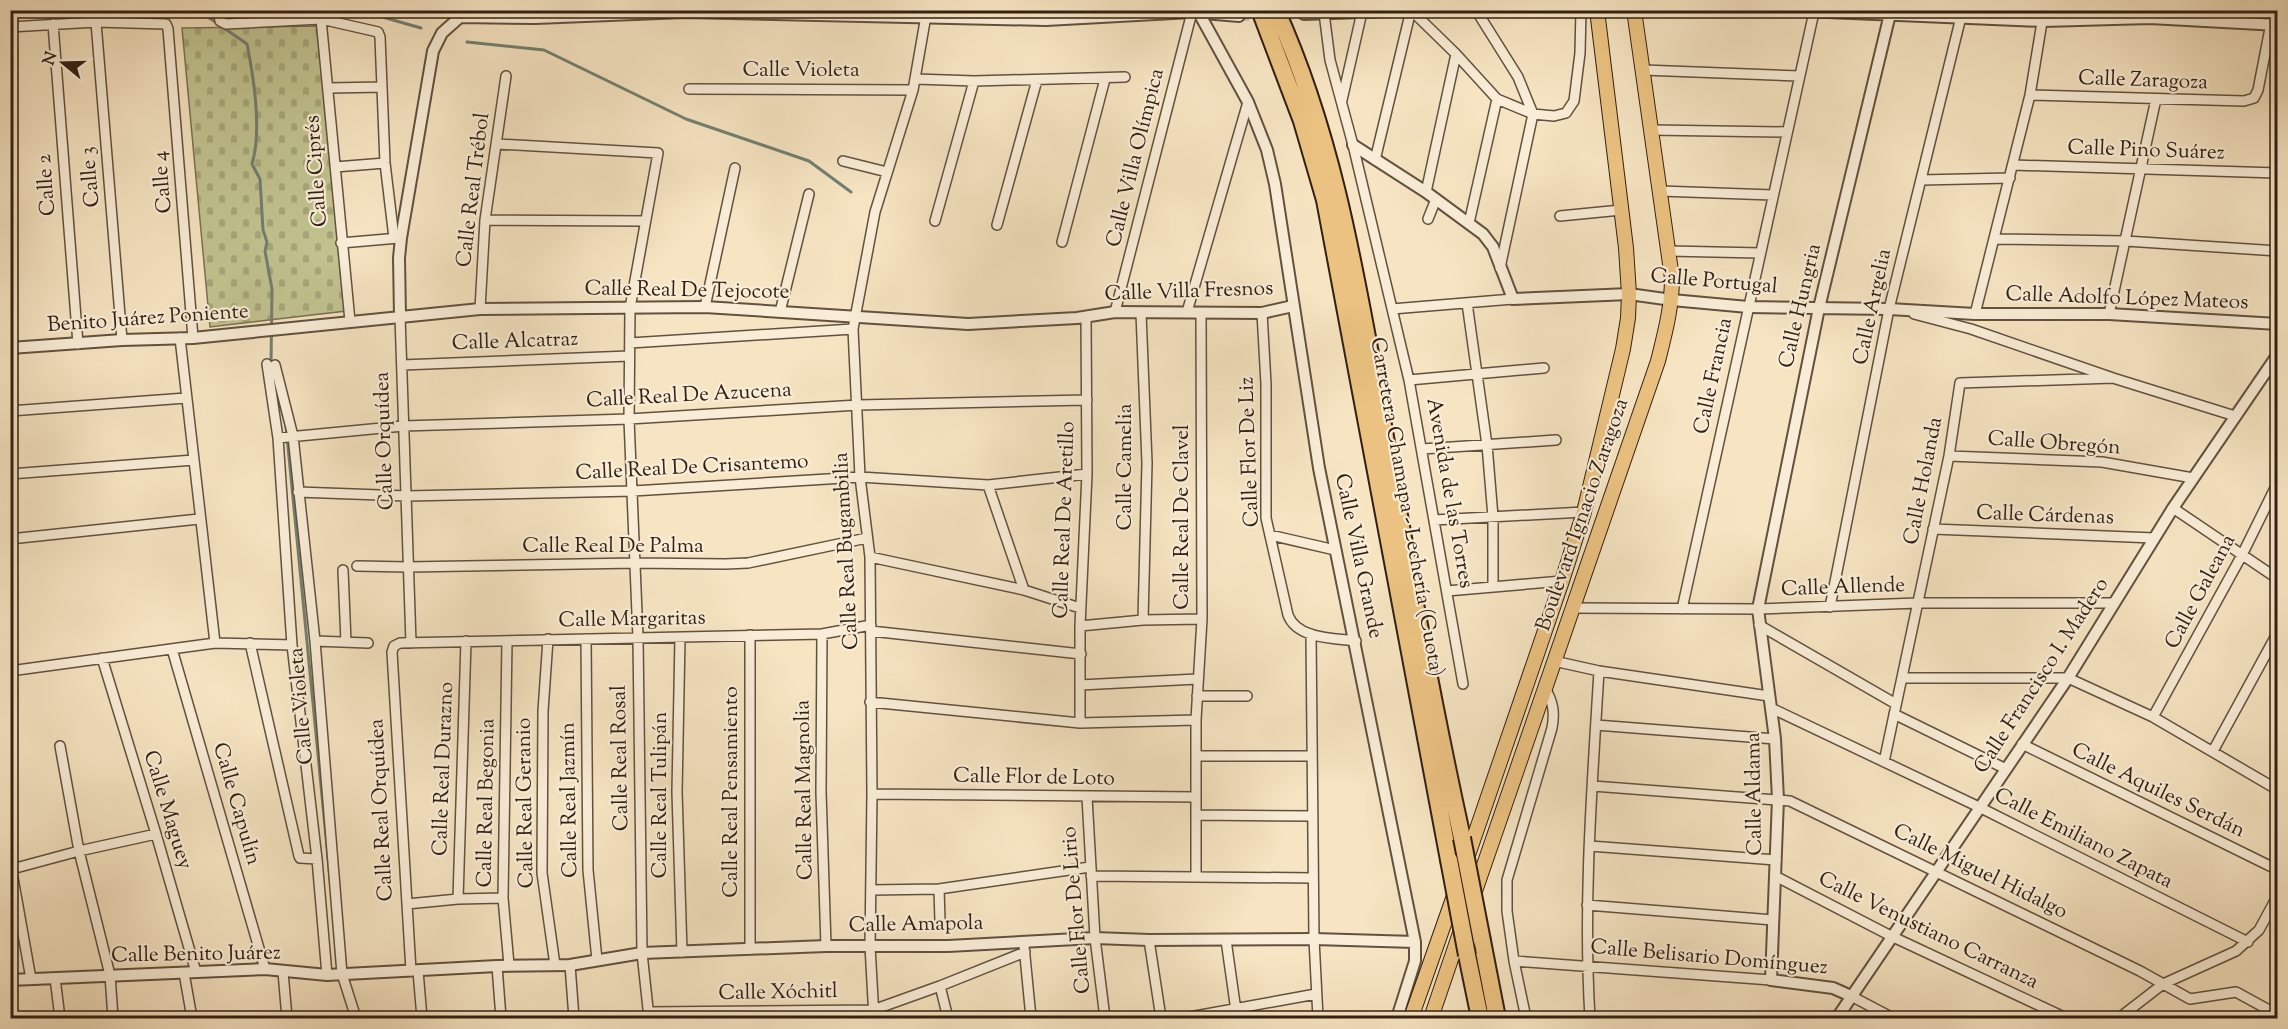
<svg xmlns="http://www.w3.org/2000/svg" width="2288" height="1029" font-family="'Sorts Mill Goudy',serif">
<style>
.cemetery{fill:url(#cemetery-stones);stroke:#797252;stroke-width:1.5}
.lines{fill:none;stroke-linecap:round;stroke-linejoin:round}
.stream{stroke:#727f71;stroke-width:3}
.tertiary-tunnel{stroke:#cfbd9f;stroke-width:10;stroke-dasharray:10 5;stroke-linecap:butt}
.minor-casing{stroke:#62513f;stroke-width:12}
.tertiary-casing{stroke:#62513f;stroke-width:14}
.primary-casing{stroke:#312013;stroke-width:16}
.motorway-casing{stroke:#312013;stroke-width:20}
.minor{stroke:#f9edd7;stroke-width:9}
.tertiary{stroke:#f9edd7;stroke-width:10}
.primary{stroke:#ebc281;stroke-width:14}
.motorway{stroke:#ebc281;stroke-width:16}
.motorway-bridge-casing{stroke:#312013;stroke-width:20;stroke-linecap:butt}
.motorway-bridge{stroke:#ebc281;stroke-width:16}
.labels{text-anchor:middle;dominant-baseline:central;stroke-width:4.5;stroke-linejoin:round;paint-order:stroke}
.street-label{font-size:21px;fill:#312013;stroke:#f9edd7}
</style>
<defs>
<pattern id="cemetery-stones" width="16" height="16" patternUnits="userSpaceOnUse" patternTransform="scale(1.5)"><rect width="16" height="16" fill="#c1c390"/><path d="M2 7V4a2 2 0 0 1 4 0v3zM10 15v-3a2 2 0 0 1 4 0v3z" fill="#a6a77b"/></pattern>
</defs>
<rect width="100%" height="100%" fill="#f6e4c2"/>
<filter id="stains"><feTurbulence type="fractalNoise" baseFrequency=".00333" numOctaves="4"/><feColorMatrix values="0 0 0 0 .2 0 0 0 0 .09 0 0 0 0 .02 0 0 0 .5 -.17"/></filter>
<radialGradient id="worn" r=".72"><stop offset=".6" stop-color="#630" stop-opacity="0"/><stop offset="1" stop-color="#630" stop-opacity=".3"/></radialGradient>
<path class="cemetery" d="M321,26l25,285 -136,16 -28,-299z"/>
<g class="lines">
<path class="stream" d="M194,10l17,9 36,25c7,35 15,87 5,120l8,15 3,51 4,12 -2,9 7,38 -1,75
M358,10l63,18
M467,42l77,8 142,69 123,42 42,31
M282,411l4,15 45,462"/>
<path class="tertiary-tunnel" d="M1239,16l65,-2"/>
<defs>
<path id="minor" d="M95,10l27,330
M218,10l2,11 6,3 95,-5 57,13 2,5 5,126 9,75
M1046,10v10
M1476,10l42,67 15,37 -33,154
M1412,11l44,43 41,45 36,15 21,2 12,-3 8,-12 6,-48 1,-43
M1324,13l6,47 23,85 56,235 54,304
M321,19l29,302
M53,24l25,320
M10,27l86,-5 70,2 2,5 25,309
M1643,70l156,6
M916,79l58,2 151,-4
M329,88l53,-1
M689,89l224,1
M2030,95l214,6 10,-3 4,-8 13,-67
M1342,100l20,-88
M1651,130l136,2
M497,144l161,9 -28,155 -1,111 9,219 4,315 7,65
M1375,160l36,-150
M843,161l44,11
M2013,165l265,8
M335,167l50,-4
M1921,180l89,-2
M1660,191l113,4
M1426,192l30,-138
M1560,216l61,-6
M1428,219l8,-20
M485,220l160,1
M935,221l39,-140
M1469,223l28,-124
M997,225l40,-145
M1996,239l130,2 152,10
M1062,242l43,-163
M341,243l58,-5
M1669,251l91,2
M1467,303l20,142 6,72v70
M705,307l30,-139
M480,309l5,-89 21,-144
M1392,309l121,-10
M780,312l29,-118
M1115,312l77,-300
M1187,312l61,-210
M1141,313l6,150 -4,157
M1262,313l4,71v134l22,97c9,24 45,23 68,26
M1914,314l57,15 142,49 122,38
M1975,314l55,-219 14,-85
M2109,314l47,-215
M400,316l11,327
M180,338l35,305
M630,343l223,-14
M267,364l11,74 14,207 25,214 10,116
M275,365l18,71 22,205 27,333 14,44
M402,365l227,-9
M1409,380l135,-12
M10,411l176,-13
M278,438l125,-12 226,-7 229,-14 229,-5
M1422,449l134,-9
M1949,456l153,6 91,16
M10,474l184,-14
M988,485l36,105
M298,492l109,4 226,-5 227,-14 128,8 99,-11
M2173,508l105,71
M1434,520l150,-8
M1933,529l221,9
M1270,535l65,15
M10,539l189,-20
M870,557l154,33 56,18
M357,566l51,1 227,-4 90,1 23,-1 119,-25
M343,570l3,72
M1447,591l115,-10
M1830,607l59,-298 72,-292
M1573,608l185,1 159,-6h197
M1682,609l132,-597
M1759,625l137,79
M1080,626l63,-6 59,-1
M871,631l210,23
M822,634l-1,158 5,154
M1311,634l3,305 4,79
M680,638l-3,154 5,160
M548,639l-5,72 -1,162 13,92
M586,639l2,231 9,90
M315,641l53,2
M507,641l-4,257 6,67
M250,643l49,213 1,2 17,1
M172,649l93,320
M102,658l54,176 40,138
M1554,661l45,10 170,25
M10,671l205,-28 77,2
M1902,678h166l85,39 125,73
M1080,685l117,-6
M1197,696h50
M870,702l210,21 116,-3
M1771,708l208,99 269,135
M1894,714l112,55
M2153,717l89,-162 36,-73
M1080,723v-97l7,-152 -1,-156
M1596,725l179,14
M2022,744l256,126
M60,746l19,105 31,124 3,43
M2213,751l65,-119
M1196,756h116
M1884,762l65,-306 11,-73 153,-5
M1593,786l197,15 350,170 50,28 46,-7 42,23
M872,794l324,3
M1087,797l8,141 10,80
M1196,815l117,1
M1590,846l186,14
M10,861l21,118
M12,869l67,-18 77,-17
M1091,876l222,2
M1196,876v-156l6,-101 -1,-306
M1775,876l116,60 175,82
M939,889l1,32
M871,890l68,-1 151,-22
M458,899l8,-258
M407,904l51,-5 45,-1
M1587,905l186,15
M1149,940l12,78
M1226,940l11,78
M1024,946l7,72
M750,949v-314
M1514,961l257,19
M570,965l4,53
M497,966l4,52
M411,971l-19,-319 2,-6 6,-3 422,-9 49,-9
M418,971l4,47
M283,972l4,46
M184,973l8,45
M55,978l5,40
M940,986l8,32
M1851,996l42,22
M648,1012l225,-2 67,-24 85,-34
M874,1018l-4,-72 2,-152 -2,-237 -10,-80 -7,-148 22,-117 38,-122 14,-80
M1184,1018l132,-24
M1526,1018l-12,-57 -7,-50v-31l45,-152c3,-16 1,-26 -7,-40
M1590,1018c-7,-115 2,-231 9,-347
M2119,1018l44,-34 73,-33 23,-21 19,-35"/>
<path id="tertiary" d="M1780,10l263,11 107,-3 128,7
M1199,13l49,89 19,48 8,34 44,284 96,474v19l-18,57
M1304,14l114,-4
M1353,145l73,47 57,42 10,13 20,52 116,-5 43,6 76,7 141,2 86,5h134l169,10
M400,316l-1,-58 2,-20 32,-187 9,-18 18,-16 75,1 150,-6 361,8 146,-8 47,4
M10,348l112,-8 71,-2 287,-29 225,-2 263,17 109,-6 38,-6 147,1 31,-7
M10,980l255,-11 62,6 170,-9 73,-1 72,-12 184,-7h122l147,-8 54,2 165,-1 101,3
M1851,996l-18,-8 -62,-8 7,-181 -3,-60 -17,-130 61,-301 71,-294
M1837,1018l231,-340 105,-170 105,-154"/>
<path id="primary" d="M1466,861l96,-280 22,-69 39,-163 5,-31 1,-24 -3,-46 -29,-238
M1473,897l185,-536c7,-28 14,-54 14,-83l-38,-268
M1411,1018l45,-128
M1431,1018l31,-91"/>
<path id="motorway" d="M1260,10l42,111 23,79 124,660
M1276,10c58,128 80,267 105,404 25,142 50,283 81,424
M1482,941l15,77
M1467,955l13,63"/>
</defs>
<use href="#minor" class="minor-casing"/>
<use href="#tertiary" class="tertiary-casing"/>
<use href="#primary" class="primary-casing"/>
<use href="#motorway" class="motorway-casing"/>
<use href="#minor" class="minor"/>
<use href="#tertiary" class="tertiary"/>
<use href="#primary" class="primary"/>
<use href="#motorway" class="motorway"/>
<defs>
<path id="motorway-bridge" d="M1462,838l20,103
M1449,860l18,95"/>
</defs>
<use href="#motorway-bridge" class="motorway-bridge-casing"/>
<use href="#motorway-bridge" class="motorway-bridge"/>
</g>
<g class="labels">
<g class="street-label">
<text x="801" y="71">Calle Violeta</text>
<text transform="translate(2143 81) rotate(2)">Calle Zaragoza</text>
<text transform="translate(2146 151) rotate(2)">Calle Pino Suárez</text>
<text transform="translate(1136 158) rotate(-76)">Calle Villa Olímpica</text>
<text transform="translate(317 171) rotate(-94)">Calle Ciprés</text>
<text transform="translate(91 177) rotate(-95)">Calle 3</text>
<text transform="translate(163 182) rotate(-95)">Calle 4</text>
<text transform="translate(47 185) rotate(-94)">Calle 2</text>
<text transform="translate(474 190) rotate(-83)">Calle Real Trébol</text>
<text transform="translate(1714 282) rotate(5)">Calle Portugal</text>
<text transform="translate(687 291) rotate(1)">Calle Real De Tejocote</text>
<text transform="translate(1189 292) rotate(-2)">Calle Villa Fresnos</text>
<text transform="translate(2127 299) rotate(2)">Calle Adolfo López Mateos</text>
<text transform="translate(1801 306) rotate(-77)">Calle Hungria</text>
<text transform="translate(1873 307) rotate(-78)">Calle Argelia</text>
<text transform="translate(148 319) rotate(-4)">Benito Juárez Poniente</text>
<text transform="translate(515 342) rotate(-2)">Calle Alcatraz</text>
<text transform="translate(1714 376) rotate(-78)">Calle Francia</text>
<text transform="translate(689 396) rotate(-3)">Calle Real De Azucena</text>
<text transform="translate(385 441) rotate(-92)">Calle Orquídea</text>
<text transform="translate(2054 444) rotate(4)">Calle Obregón</text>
<text transform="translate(1250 452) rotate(-92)">Calle Flor De Liz</text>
<text transform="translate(1126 467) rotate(-90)">Calle Camelia</text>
<text transform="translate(692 468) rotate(-3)">Calle Real De Crisantemo</text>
<text transform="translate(1924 481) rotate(-79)">Calle Holanda</text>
<text transform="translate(1449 493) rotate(80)">Avenida de las Torres</text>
<text transform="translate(1406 507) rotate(80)">Carretera Chamapa - Lechería (Cuota)</text>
<text transform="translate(1583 515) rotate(-71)">Boulevard Ignacio Zaragoza</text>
<text transform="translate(2045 516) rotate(2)">Calle Cárdenas</text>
<text transform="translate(1183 517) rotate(-90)">Calle Real De Clavel</text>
<text transform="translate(1065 520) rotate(-88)">Calle Real De Aretillo</text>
<text x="613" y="547">Calle Real De Palma</text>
<text transform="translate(847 551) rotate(-93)">Calle Real Bugambilia</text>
<text transform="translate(1358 556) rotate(78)">Calle Villa Grande</text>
<text transform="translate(1843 588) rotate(-2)">Calle Allende</text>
<text transform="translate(2201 592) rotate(-62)">Calle Galeana</text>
<text transform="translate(632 620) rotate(-1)">Calle Margaritas</text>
<text transform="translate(2042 676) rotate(-57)">Calle Francisco I. Madero</text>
<text transform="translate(302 706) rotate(-95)">Calle Violeta</text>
<text transform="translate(621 758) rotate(-91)">Calle Real Rosal</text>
<text transform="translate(444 769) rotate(-88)">Calle Real Durazno</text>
<text transform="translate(1034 778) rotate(1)">Calle Flor de Loto</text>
<text transform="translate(805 790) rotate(-91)">Calle Real Magnolia</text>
<text transform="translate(2158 791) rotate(26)">Calle Aquiles Serdán</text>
<text transform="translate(732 792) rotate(-90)">Calle Real Pensamiento</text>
<text transform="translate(1755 794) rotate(-91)">Calle Aldama</text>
<text transform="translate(661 795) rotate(-90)">Calle Real Tulipán</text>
<text transform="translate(570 800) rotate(-91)">Calle Real Jazmín</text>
<text transform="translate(487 803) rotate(-89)">Calle Real Begonia</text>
<text transform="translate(526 803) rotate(-91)">Calle Real Geranio</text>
<text transform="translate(236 804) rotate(74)">Calle Capulín</text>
<text transform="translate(167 810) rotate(73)">Calle Maguey</text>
<text transform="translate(382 810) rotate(-93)">Calle Real Orquídea</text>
<text transform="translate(2083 839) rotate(27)">Calle Emiliano Zapata</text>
<text transform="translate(1980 872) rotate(26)">Calle Miguel Hidalgo</text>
<text transform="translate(1077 910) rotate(-95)">Calle Flor De Lirio</text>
<text transform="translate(916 925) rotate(-1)">Calle Amapola</text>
<text transform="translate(1928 931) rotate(26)">Calle Venustiano Carranza</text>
<text transform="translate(196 955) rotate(-1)">Calle Benito Juárez</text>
<text transform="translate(1709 958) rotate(5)">Calle Belisario Domínguez</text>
<text transform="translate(778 993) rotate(-1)">Calle Xóchitl</text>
</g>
</g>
<rect width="2288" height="1029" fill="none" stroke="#f6e4c2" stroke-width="36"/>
<rect x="12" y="12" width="2264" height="1005" fill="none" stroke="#312013" stroke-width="3"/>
<rect x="18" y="18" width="2252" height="993" fill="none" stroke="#312013" stroke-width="1.5"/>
<g transform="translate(63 63) rotate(289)" stroke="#f9edd7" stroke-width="4.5" paint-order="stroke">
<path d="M0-4.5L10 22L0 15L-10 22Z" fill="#312013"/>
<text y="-9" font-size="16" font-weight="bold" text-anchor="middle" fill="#312013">N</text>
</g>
<rect width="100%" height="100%" filter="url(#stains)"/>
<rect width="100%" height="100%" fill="url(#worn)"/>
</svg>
